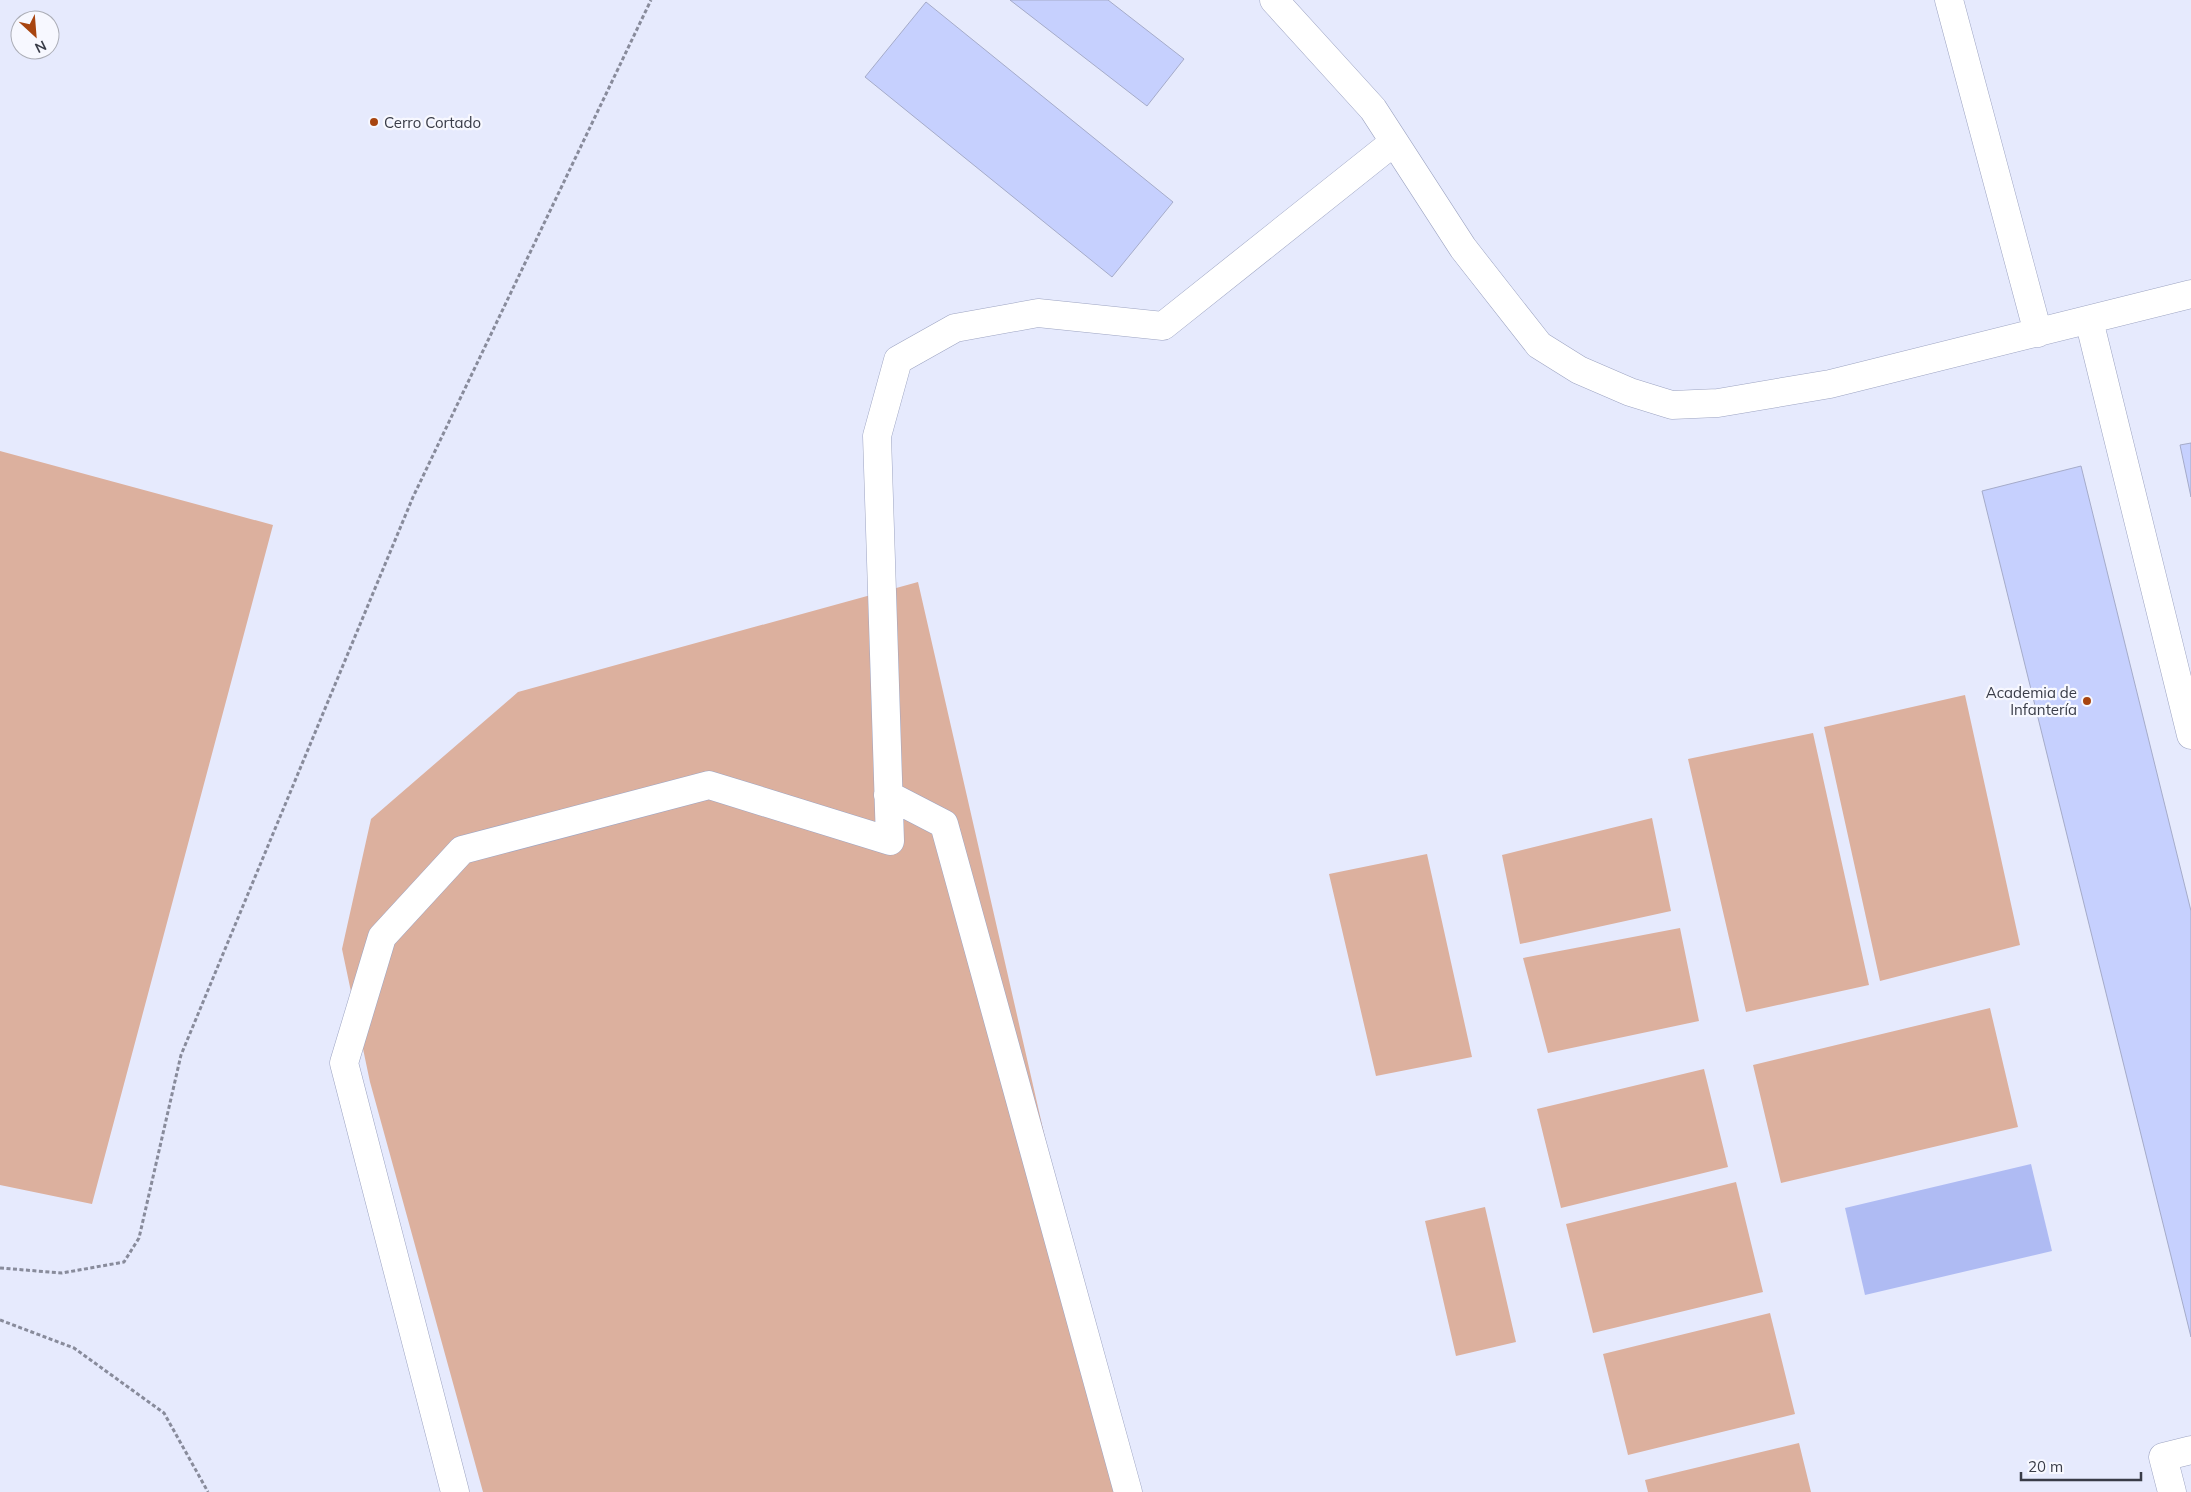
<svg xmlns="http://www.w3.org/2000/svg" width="2191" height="1492" font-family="Mulish,sans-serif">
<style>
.green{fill:#dcb09e}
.water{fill:#afbbf3}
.building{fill:#c6d0fe;stroke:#a5abc9}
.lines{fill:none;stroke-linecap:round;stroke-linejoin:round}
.minor-casing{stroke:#9da4c2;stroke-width:29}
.path{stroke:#888b9b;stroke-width:3;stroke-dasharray:4 2.5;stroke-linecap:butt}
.minor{stroke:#fff;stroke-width:28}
.poi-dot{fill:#a84510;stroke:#f7f8ff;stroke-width:2}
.labels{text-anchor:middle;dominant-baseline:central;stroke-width:4.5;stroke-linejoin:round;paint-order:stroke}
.poi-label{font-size:15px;fill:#393c48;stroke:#f7f8ff;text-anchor:start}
</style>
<rect width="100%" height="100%" fill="#e6eafd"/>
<path class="green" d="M0,451l273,74 -181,679 -92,-19z
M918,582l208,910h-643l-113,-410 -28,-133 29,-130 147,-127z
M1965,695l55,250 -140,36 -56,-254z
M1813,733l56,252 -123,27 -58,-253z
M1652,818l19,93 -151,33 -18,-89z
M1427,854l45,203 -96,19 -47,-202z
M1680,928l19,93 -151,32 -25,-95z
M1990,1008l28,119 -237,56 -28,-118z
M1704,1069l24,98 -167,41 -24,-99z
M1736,1182l27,110 -170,41 -27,-109z
M1485,1207l31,135 -60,14 -31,-135z
M1770,1313l25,101 -167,41 -25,-101z
M1799,1443l12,49h-163l-3,-12z"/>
<path class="water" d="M2031,1164l21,87 -187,44 -20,-87z"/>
<path class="building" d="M1010,0h98l76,59 -37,47z
M926,2l247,200 -61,75 -247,-200z
M2191,443v54l-11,-52z
M2081,466l110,445v426l-209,-846z"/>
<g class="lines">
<defs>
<path id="minor" d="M1274,0l99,109 90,139 76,97 40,25 51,22 42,13 46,-2 112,-19 361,-90
M1949,0l89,333
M2089,320l102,415
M888,795l56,29 184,668
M455,1492l-111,-429 38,-126 80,-87 247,-65 181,56 -13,-405 21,-76 57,-32 83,-15 125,13 231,-184
M2172,1492l-9,-35 28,-7"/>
</defs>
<use href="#minor" class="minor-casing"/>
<path class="path" d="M0,1268l62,5 62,-11 15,-24 42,-183 232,-558 238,-497
M0,1320l74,28 90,65 44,79"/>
<use href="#minor" class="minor"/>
</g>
<g class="poi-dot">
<circle cx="374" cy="122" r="5"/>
<circle cx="2087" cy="701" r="5"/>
</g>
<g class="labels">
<g class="poi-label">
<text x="384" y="122">Cerro Cortado</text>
<text x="2077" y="692" text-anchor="end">Academia de<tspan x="2077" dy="17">Infantería</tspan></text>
</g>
</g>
<g transform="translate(35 35) rotate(154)"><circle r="24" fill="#f7f8ff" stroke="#abadb6"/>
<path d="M0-4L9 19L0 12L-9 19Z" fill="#a84510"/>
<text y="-8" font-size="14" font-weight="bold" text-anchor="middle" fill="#393c48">N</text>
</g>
<path d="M2021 1472v8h120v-8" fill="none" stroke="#393c48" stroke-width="2.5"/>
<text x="2028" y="1472" font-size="15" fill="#393c48" stroke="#f7f8ff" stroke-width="4" paint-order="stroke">20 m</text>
</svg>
